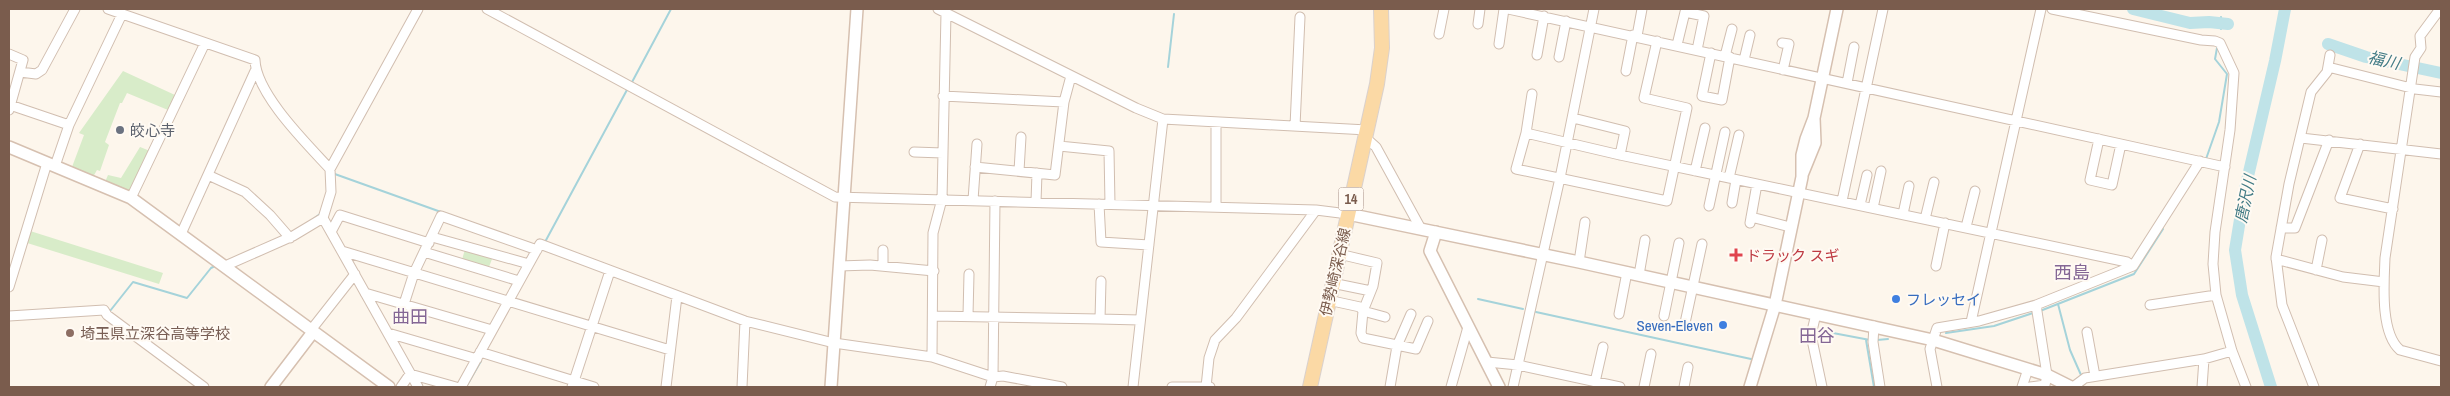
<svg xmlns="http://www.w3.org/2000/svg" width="2450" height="396" font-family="'Archivo Narrow','Noto Sans JP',sans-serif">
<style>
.green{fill:#d8ecc9}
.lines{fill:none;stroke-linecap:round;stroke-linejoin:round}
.stream{stroke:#a5d3da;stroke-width:2}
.river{stroke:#bfe3e8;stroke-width:12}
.street-casing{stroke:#d1beb0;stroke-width:11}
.secondary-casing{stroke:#d6c0b0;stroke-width:14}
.primary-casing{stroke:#dad1cd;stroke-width:16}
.street{stroke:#fff;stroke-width:9}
.secondary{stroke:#fff;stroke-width:11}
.primary{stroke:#fbd9a5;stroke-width:14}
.worship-dot{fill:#6b7280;stroke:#fffaf3;stroke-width:2}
.health-dot{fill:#e0444e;stroke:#fffaf3;stroke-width:2}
.shop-dot{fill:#3f7fe0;stroke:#fffaf3;stroke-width:2}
.education-dot{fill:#8d6e63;stroke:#fffaf3;stroke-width:2}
.labels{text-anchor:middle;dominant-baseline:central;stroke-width:4;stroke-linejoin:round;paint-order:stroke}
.shield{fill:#fffaf3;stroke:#a28b7f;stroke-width:1}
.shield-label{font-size:14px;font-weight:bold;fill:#7a5c4d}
.worship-label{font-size:15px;fill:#5b616d;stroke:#fffaf3;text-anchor:start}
.health-label{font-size:15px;fill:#be3a42;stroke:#fffaf3;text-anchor:start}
.street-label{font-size:15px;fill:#7a5c4d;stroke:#fffaf3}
.shop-label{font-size:15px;fill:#366cbe;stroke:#fffaf3;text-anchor:start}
.education-label{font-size:15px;fill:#785e54;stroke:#fffaf3;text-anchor:start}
.water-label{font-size:16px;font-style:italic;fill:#437c86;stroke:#fffaf3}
.quarter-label{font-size:18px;fill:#846695;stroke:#fffaf3}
</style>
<rect width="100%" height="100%" fill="#fdf6ec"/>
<path class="green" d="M123,71l52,24 -7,15 -41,-17 -5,10h-2l-15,39 4,3 -9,26 -3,-1 -4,7 -21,-10 12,-32 -5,-2z
M140,147l10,4 -20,42 -25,-11 3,-7 13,3z
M27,230l136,43 -4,11 -135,-42z
M466,246l28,8 -7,18 -26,-9z"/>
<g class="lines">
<path class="stream" d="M2221,29v-12
M1168,67l6,-53
M631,84l40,-75
M282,121l8,10
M2206,159l13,-37 8,-48 -12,-15 2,-11
M332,173l109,39
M312,220l8,-6
M545,242l83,-154
M1478,299l45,10
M2058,304l12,46 11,25
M110,311l23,-29 54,16 24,-30 4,-2
M2040,311l94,-37 29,-45
M1536,312l215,47
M1817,330l53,10
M1946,333l48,-7 39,-13
M1866,340l8,47
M1877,340l11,-1
M466,387l15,-26"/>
<path class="river" d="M2133,9l57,14 19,-1 19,2
M2328,44l38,13 75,16
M2271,387l-29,-92 -7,-45 10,-61 30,-128 10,-52"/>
<defs>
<path id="street" d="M108,9l147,51c1,34 52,84 75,109
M487,9l348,188 481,13 32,4
M938,9l198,99 27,11 204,11
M1508,9l717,158
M2052,9l149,31 14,1 5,2 14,30 -4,57 -15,102 -2,32 3,31 16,56 14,36
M2440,9l-20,27 1,12 -6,9 -30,201c-1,25 -5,75 15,92l41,11
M1478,24l2,-15
M1439,34l5,-25
M1637,36l5,-27
M1782,43l7,1 -6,26
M1499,44l5,-35
M1677,45l8,-33 19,4 -7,34
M1711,53l-9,43 20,4 8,-43
M9,54l14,6 -14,50
M1537,55l7,-39
M1725,56l7,-27
M1559,57l7,-36
M1744,60l6,-25
M2328,67l87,22 26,3
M1626,71l7,-36
M20,72l16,2 6,-4 33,-61
M1847,83l7,-36
M1532,94l-6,39 -10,36 151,32 20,-93 -43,-10 13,-57
M943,96l121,6
M10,105l59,20
M1573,118l52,13 -5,24
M1295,126l5,-109
M1526,133l94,22 507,107 6,4
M1366,138l10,9 45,82
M2301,138l140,16
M2099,139l-9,41 22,5 9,-41
M2360,144l-20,54 53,11
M1059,146l50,5 1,53
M914,152l29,1
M55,166l14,-41 53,-111
M975,167l80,8 9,-73 7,-26
M1019,171l2,-34
M1695,171l10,-43
M208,175l37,17 25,23 20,23
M1729,178l10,-43
M131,198l74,-155
M973,200l4,-56
M1842,201l41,-192
M1036,202l1,-29
M1732,203l4,-23
M1099,204l2,38 48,3
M1860,205l7,-30
M1709,206l16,-74
M1216,207v-84
M1873,208l8,-37
M1903,214l6,-28
M1751,217l39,10
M323,218l95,169
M1925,219l9,-37
M1750,223l7,-39
M1966,227l9,-36
M2281,228h14l34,-88
M331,232l9,-17 89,28
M181,234l74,-163
M432,237l97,27
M342,251l328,99
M424,252l95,29
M1339,254l38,9 -4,23 -10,25 22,6
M2276,259l67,18 41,5
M1579,262l6,-40
M225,266l68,-30 30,-18 8,-26 -1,-23 88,-160
M839,266l31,-1 64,6
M883,266v-16
M1936,266l9,-43
M2316,270l6,-30
M1639,275l6,-35
M1332,283l39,8
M9,287l38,-124
M365,293l127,37
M1328,300l32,7 3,4 -2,22 2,5 53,11 12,-28
M404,304l10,-31 27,-57 96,34
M2150,305l66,-10
M1619,314l8,-42
M1816,314l-5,21 11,52
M968,315l1,-41
M9,316l95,-6 3,5 97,72
M933,316l167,3 1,-38
M1664,316l15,-73
M1100,319l40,1
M1971,322l70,-313
M1685,323l17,-79
M1874,326l-1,16 7,45
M311,330l44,-56
M2087,332l8,44
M388,333l89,26
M480,352l114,35
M932,357l1,-124 9,-34 4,-186
M1487,362l31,3 102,22
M1595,382l8,-35
M401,387l9,-13 46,13
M461,387l79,-143 205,77 89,22 98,14 61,20 10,-1 59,11
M572,387l38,-116
M666,387l11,-91
M742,387l3,-66
M990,387l3,-10 2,-176
M1133,387l30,-268
M1172,387h38
M1206,387l3,-29 6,-18 21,-22 80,-108
M1390,387l7,-41 14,-32
M1451,387l17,-60
M1513,387l47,-209 34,-169
M1644,387l7,-33
M1684,387l4,-20
M1937,387l-7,-38 7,-21 42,-7 57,-16 97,-39 67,-105
M2022,387l6,-18
M2030,387l15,-2 2,-10 -11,-70
M2073,387l12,-9 119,-19 28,-8
M2202,387l2,-28
M2314,387l-32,-82 -6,-48 13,-73 22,-92 16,-20 3,-17"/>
<path id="secondary" d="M9,147l122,51 258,189
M1802,175l13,-32 -1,-25 23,-109
M1348,214l231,48 354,78 114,35 24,12
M1436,232l-6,19 69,136
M271,387l42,-55
M831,387l26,-378
M1750,387l25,-82 27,-128v-22l4,-16 8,-21"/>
<path id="primary" d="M1310,387l67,-303 5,-36 -1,-39"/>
</defs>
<use href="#street" class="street-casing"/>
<use href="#secondary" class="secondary-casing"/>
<use href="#primary" class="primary-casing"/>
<use href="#street" class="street"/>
<use href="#secondary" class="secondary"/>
<use href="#primary" class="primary"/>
</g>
<circle class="worship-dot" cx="120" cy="130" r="5"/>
<path class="health-dot" d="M1733.5 247.5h5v5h5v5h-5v5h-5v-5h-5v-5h5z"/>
<g class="shop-dot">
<circle cx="1896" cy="299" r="5"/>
<circle cx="1723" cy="325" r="5"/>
</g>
<circle class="education-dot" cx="70" cy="333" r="5"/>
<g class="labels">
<rect class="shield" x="1338.5" y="187.5" width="25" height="23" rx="4"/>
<g class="shield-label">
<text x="1351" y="199">14</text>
</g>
<g class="worship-label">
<text x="130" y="130">皎心寺</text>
</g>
<g class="health-label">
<text x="1746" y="255">ドラック スギ</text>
</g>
<g class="street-label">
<text transform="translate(1335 272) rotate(-77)">伊勢崎深谷線</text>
</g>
<g class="shop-label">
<text x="1906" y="299">フレッセイ</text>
<text x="1713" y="325" text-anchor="end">Seven-Eleven</text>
</g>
<g class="education-label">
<text x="80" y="333">埼玉県立深谷高等学校</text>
</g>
<g class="water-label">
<text transform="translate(2384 60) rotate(13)">福川</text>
<text transform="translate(2245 199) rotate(-78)">唐沢川</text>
</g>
<g class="quarter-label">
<text x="2072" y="272">西島</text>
<text x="410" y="316">曲田</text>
<text x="1817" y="335">田谷</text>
</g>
</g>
<rect width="2450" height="396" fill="none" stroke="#7a5c4d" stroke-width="20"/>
</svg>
